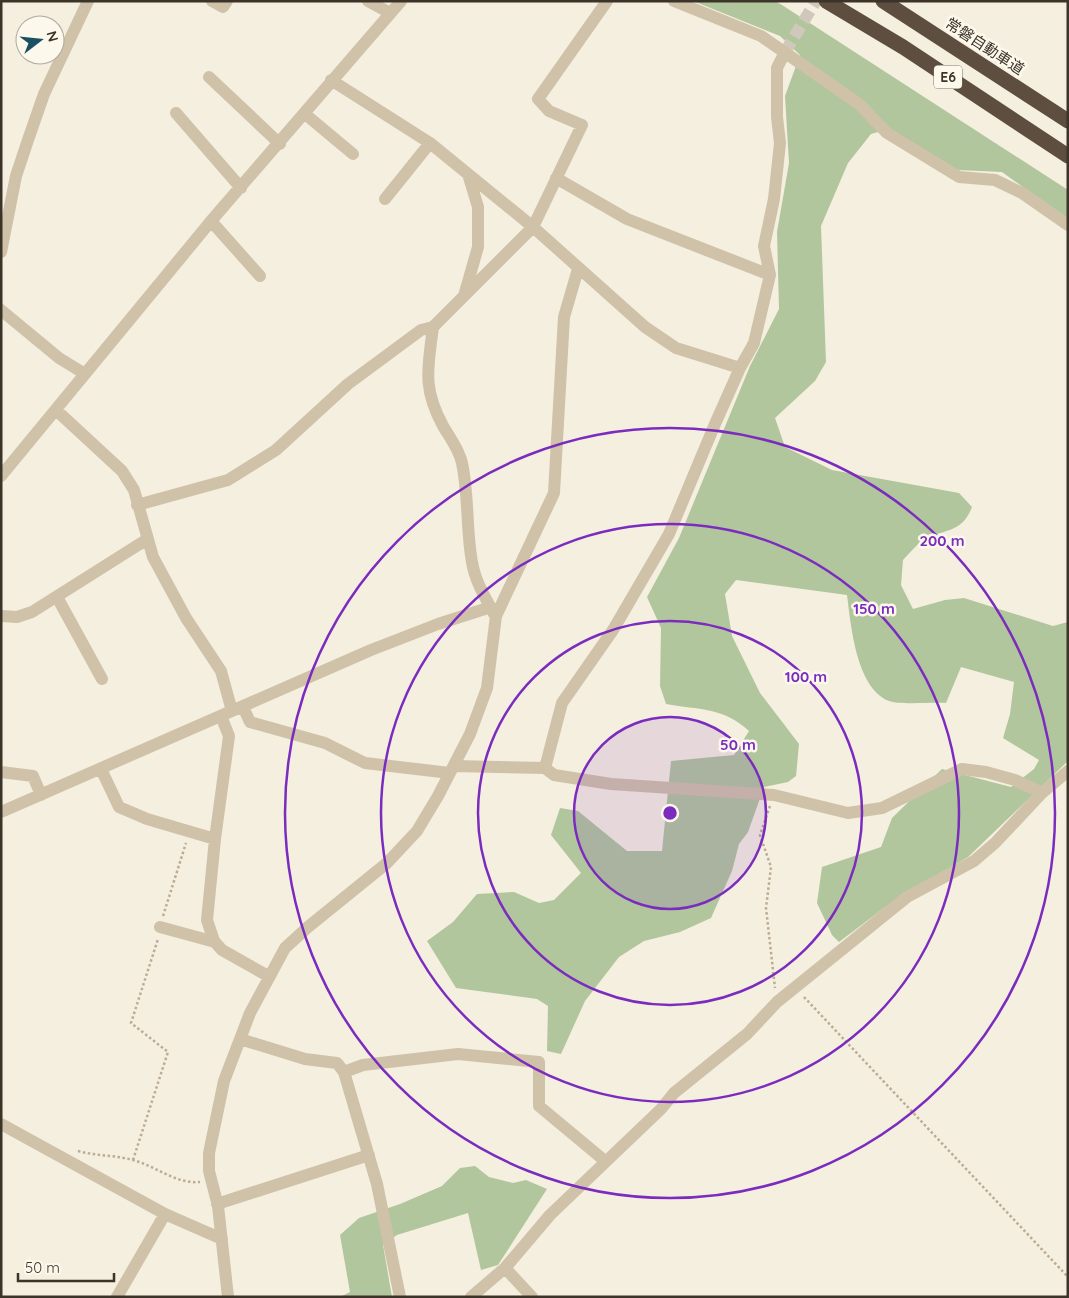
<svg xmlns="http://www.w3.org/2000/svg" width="1069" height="1298" font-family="Quicksand,'Noto Sans JP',sans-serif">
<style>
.green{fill:#b1c69d}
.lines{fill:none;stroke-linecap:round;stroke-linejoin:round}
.minor-tunnel{stroke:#d0c9bb;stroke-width:12;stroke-dasharray:12 6;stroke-linecap:butt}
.path{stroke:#bbac93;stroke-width:2.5;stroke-dasharray:2.5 2.5;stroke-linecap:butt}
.minor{stroke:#cfc2a9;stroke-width:12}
.highway{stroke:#5d4e40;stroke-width:15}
.ring{fill:none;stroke:#7b2cbf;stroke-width:2.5}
.labels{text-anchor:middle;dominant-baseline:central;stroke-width:5;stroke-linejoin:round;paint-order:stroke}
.shield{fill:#fcf8ec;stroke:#766e64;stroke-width:1}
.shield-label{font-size:14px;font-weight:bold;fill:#3c3329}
.street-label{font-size:15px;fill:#3c3329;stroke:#fcf8ec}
.centre{fill:#7b2cbf;stroke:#fcf8ec;stroke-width:2.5}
.ring-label{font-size:15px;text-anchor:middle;font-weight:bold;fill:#7b2cbf;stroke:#fcf8ec;stroke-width:5;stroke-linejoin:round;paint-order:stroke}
</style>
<rect width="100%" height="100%" fill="#f5efdf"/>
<path class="green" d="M693,1h82l7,4 286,185v29l-66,-47 -45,-2 -68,-41 -18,5 -23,29 -27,63 5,136 -11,19 -40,37 10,29 47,23 127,23 13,14c-10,27 -30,22 -49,33 -7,5 -14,14 -20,20l-2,25 12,24 32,-9 19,-2 89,28 15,-4v139l-100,96 -72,42 -57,43 -7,-7 -15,-32 5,-36 59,-20 11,-29 50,-49 69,18 23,-18 5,-9 -36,-22 7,-24 4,-32 -53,-15 -15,36c-13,-1 -47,2 -57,-2 -33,-13 -38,-76 -42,-106l-111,-15 -11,14 7,42 28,57 39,51 -3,32 -8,6 -24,5 -16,45 -9,12 -7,27 -21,47 -31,14 -36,9 -25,16 -34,44 -24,53 -14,-3 1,-45 -11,-7 -81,-11 -29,-47 26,-19 24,-28 37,-2 25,11 15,-3 27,-27 -30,-38 9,-27 18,3 49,40h35l9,-90 63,-6 15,-24c-26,-24 -50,-21 -83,-27l-6,-18 1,-58 -14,-31 32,-59 71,-172 29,-57 -2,-77 12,-69 -4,-67 15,-41 -20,-19z
M475,1166l14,11 24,6 13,-3 21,9 -49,76 -17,5 -13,-57 -71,22 -14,10 9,52h-52l10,-5 -10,-57 19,-17 41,-14 42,-18 18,-18z"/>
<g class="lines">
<path class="minor-tunnel" d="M785,52l31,-51"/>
<path class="path" d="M770,806l-10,29 11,32 -5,41 9,80
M163,916l23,-73
M804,997l264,280
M78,1151c18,5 37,4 55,9 23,6 42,24 67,22
M133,1160l35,-108 -37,-29 27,-84"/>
<path class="minor" d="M212,1l11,6 4,-6
M368,1l22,12
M674,1l87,35 98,68 28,29 72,44 36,3 27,13 46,32
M209,77l71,67
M331,80l99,63 103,84 112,100 31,21 64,20
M176,113l65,75
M305,114l48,40
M556,178l71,41 143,56
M385,199l45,-56
M211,221l49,55
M1,252l15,-76 12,-36 16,-46 44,-93
M464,296l14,-49v-40l-10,-33
M1,310l58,48 26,16
M433,327c-5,41 -11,60 10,99 7,12 16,23 19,37 7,33 4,66 10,99 3,19 13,35 22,52
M56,410l66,61 12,19 19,67 33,61 35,53 11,40
M1,476l210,-255 190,-220
M137,505l91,-25 48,-30 72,-66 73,-54 12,-3 100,-100 49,-102 -33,-14 -11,-12 69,-98
M57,597l45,82
M1,616l16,1 15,-5 114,-72
M243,707l7,15 75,21 40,20 85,10
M221,716l8,20 -14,103 -8,81 7,21 8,9 46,26
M454,766l91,2 9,7 57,9 163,11 74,18 34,-5 80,-39 24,3 29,8 27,13
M545,768l17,-65 51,-73 56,-96 46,-110 25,-56 14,-25 16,-68 -6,-29 10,-47 6,-56 -3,-26v-49l8,-16
M101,769l18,38 28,12 68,20
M1,772l32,4 8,19
M1,812l370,-162 67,-26 53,-17
M160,927l55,15
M240,1039l65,20 32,4 7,9 33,112 23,113
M344,1072l19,-7 95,-11 81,8v44l66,55
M1,1124l164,90 57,25
M217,1204l152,-49
M505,1268l27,29
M117,1297l48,-83
M228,1297l-10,-91 -9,-35v-18l15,-72 26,-68 35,-65 23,-21 79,-64 30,-32 21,-35 32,-62 17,-46 9,-72 58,-123 10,-176 14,-48
M471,1297l34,-29 45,-53 111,-106 13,-16 73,-59 30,-32 130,-105 67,-36 21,-18 47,-50 26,-22"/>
<path class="highway" d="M826,1l77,46 165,109
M883,1l185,120"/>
</g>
<circle cx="670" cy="813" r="96" fill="#7b2cbf" fill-opacity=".12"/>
<g class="ring">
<circle cx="670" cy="813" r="96"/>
<circle cx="670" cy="813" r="192"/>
<circle cx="670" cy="813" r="289"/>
<circle cx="670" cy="813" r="385"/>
</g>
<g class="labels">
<rect class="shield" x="934" y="65.5" width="28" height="23" rx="4"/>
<g class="shield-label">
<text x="948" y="77">E6</text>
</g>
<g class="street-label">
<text transform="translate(985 46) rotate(33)">常磐自動車道</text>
</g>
</g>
<circle cx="670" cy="813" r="8" class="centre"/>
<g class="ring-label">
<text x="942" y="546">200 m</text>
<text x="874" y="614">150 m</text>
<text x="806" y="682">100 m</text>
<text x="738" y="750">50 m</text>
</g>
<rect width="1069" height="1298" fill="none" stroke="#3c3329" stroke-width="5"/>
<g transform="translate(40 40) rotate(74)"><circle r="24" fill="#fcf8ec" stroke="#afa99e"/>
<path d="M0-4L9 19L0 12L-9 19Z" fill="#1a5062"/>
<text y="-8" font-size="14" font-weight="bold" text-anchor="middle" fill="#3c3329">N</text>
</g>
<path d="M18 1273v8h96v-8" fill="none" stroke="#3c3329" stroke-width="2.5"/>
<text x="25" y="1273" font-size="15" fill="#3c3329" stroke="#fcf8ec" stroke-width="4" paint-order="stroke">50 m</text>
</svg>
